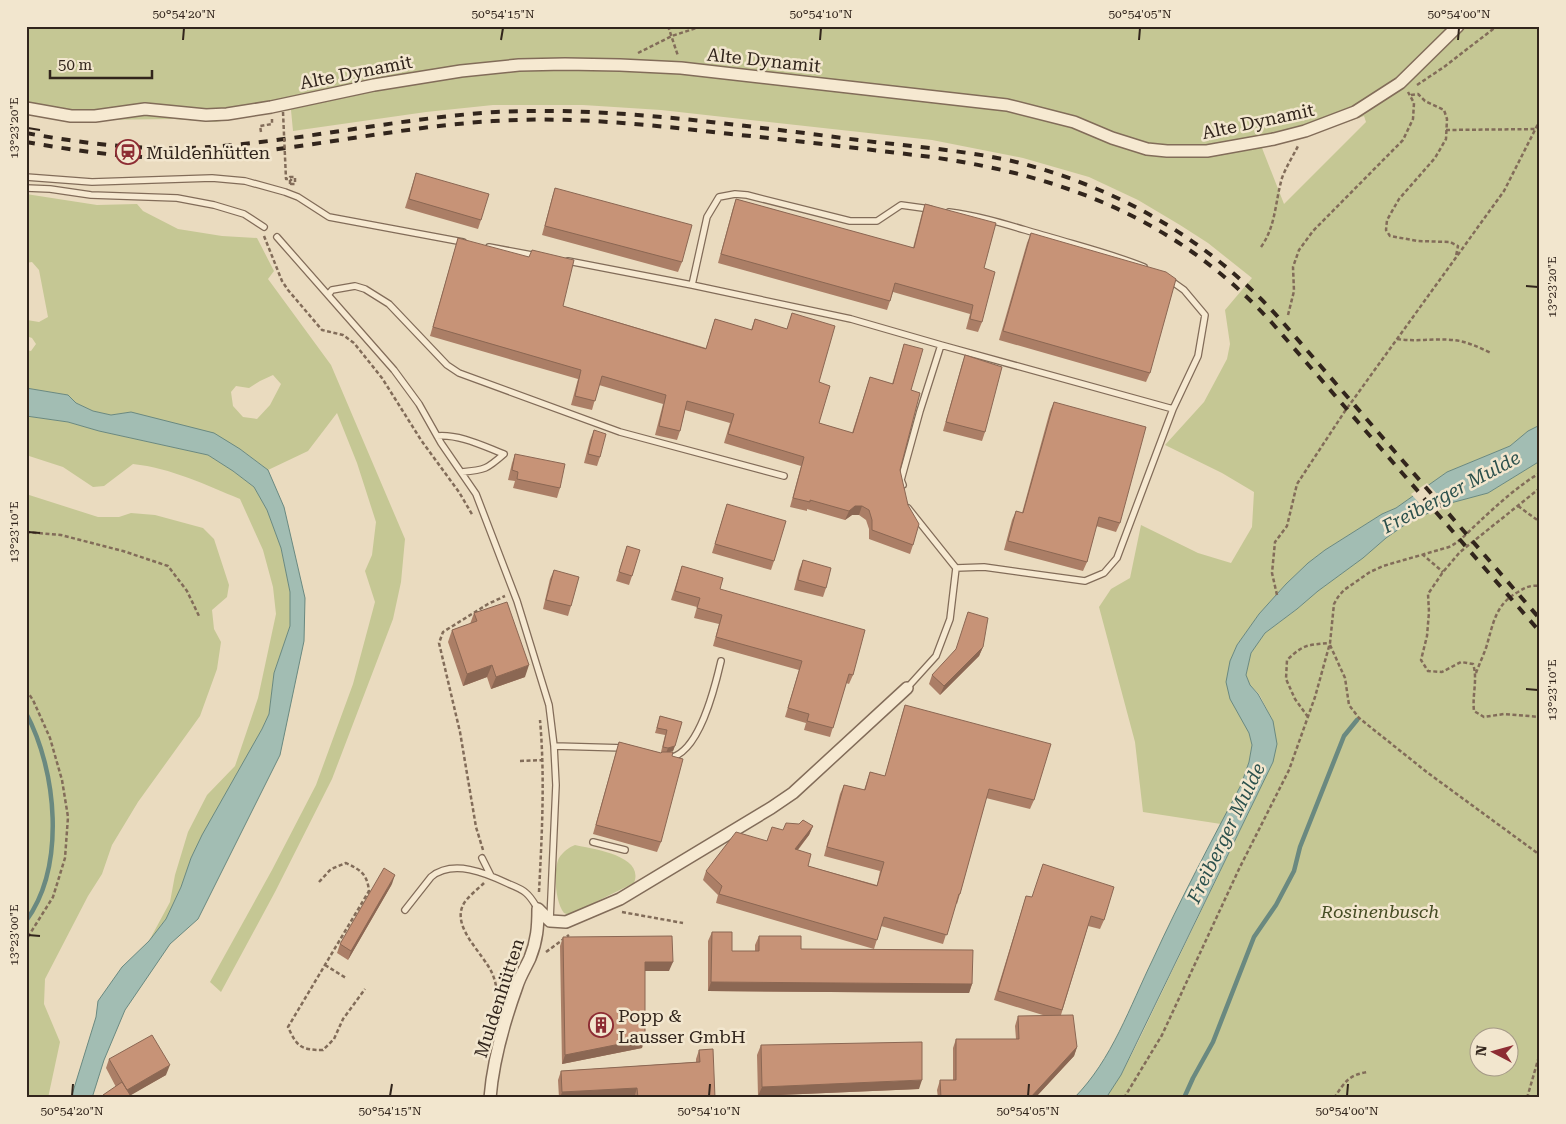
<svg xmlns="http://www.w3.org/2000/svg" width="1566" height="1124" font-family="'Roboto Serif',serif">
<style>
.green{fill:#c5c794;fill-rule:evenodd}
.water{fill:#a2bdb3;stroke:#6a8980}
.pier{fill:#eadbbf}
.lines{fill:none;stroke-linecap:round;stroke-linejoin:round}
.stream{stroke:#6a8980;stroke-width:4.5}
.lane-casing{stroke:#826c59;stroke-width:8}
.street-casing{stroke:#826c59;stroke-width:14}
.path{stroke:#826c59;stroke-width:2.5;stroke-dasharray:4 2.5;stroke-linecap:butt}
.lane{stroke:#f6e9d1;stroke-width:5.5}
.street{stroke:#f6e9d1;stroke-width:11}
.rail{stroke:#32251c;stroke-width:4;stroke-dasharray:9 9;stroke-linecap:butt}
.path-bridge{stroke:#826c59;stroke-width:2.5;stroke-dasharray:4 2.5;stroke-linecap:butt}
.wall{fill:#ab7e66}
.shaded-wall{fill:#8b6753}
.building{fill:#c79377;stroke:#8b6753}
.ticks{fill:none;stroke:#32251c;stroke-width:2}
.labels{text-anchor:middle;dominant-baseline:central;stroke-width:5;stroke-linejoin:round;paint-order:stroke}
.street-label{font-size:18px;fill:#32251c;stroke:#f2e6ce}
.poi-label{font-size:18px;fill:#32251c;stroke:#f2e6ce;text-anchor:start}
.park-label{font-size:18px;font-style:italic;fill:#464d24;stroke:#f2e6ce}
.water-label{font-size:19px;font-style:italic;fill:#2c514d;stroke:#f2e6ce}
.neatline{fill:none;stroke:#32251c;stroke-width:2}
.ticks-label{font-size:12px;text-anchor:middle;fill:#32251c}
</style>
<rect width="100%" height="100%" fill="#eadbbf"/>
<path class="green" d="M26,26h1514v399l-12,6 -18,15 -63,26 -51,36 -14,6 -57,36 -17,13 -22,21 -27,30 -22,31 -7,16 22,84 -3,17 -8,23 -20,39 -78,-12 -8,-70 -36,-135 12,-18 19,-11 11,-53 57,28 33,10 21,-36 2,-35 -32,-19 -57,-28 39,-43 23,-43 3,-15 -5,-34 27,-32 -44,-35 -28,-18 -42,-25 -49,-23 -66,-19 -91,-18 -271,-30 -78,-5h-90l-67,7 -133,19 -2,-21 -76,12 -41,-3 -80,1 -68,-8zM1364,116l2,6 -82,82 -22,-56 63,-18z
M26,194l71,11 40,-1 6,7 35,18 44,7 35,2 17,33 -6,8 63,86 74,174 -4,43 -8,37 -61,160 -57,113 -54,100 -11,-10 62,-112 44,-85 37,-101 22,-82 -10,-31 7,-16 4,-33 -19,-59 -20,-50 -29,38 -40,19 -28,-21 -109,-37 -20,3 -18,-4 -17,-8 -8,-8 -42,-7v-38l5,1 5,-7 -4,-6 -6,-2v-18l1,2 12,2 9,-5 -9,-47 -7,-8 -6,1zM273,375l8,9 -11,21 -13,14 -14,-2 -10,-11 -2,-14 5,-6 13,2 11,-7z
M26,416l42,6 31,9 109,24 25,16 21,16 13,23 14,38 9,44v34l-16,47 -5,41 -7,15 -71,129 -10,29 -15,32 -17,22 21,-39 5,-27 13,-43 19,-37 28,-29 23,-68 18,-84 -3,-27 -10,-37 -23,-51c-34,-14 -69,-31 -107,-35l-29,22 -11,1 -30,-20 -37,-12z
M1540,461v637h-434l15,-23 17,-33 135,-280v-41l-14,-27 -9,-9 -4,-10 5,-22 14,-20 31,-23 22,-19 45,-33 23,-20 20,-14 41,-20 41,-11zM1478,1036h30v30h-30z
M26,494l72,23h21l12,-4 24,2 48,13 11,11 15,46 -2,12 -15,13 2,19 7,13 -4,27 -17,47 -62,86 -26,43 -10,29 -14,22 -43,83 -1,25 16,38 -12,56h-22z
M575,845c17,4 70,10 59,38l-65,32 -5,-2c-9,-11 -11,-43 -5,-55 4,-6 10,-11 16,-13z"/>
<path class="water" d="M26,388l42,7 8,8 17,8 18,4 20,-3 83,21 26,16 28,21 16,37 21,91 -1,43 -24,114 -82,164 -28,25 -45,66 -21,50 -12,38h-21l25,-81 2,-16 24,-34 27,-26 17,-22 15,-32 10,-29 11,-23 60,-106 7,-15 5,-41 16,-47v-34l-9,-44 -14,-38 -13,-23 -21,-16 -25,-16 -109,-24 -31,-9 -42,-6z
M1540,425v36l-52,32 -41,11 -41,20 -20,14 -23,20 -45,33 -21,18 -32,24 -14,20 -5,22 4,10 8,9 15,27 4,23 -4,18 -152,313 -15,23h-32c38,-38 56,-92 79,-139 27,-59 58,-117 88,-174l8,-23 3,-17 -3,-12 -19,-34 -4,-17 4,-21 7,-16 22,-31 27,-30 22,-21 17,-13 57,-36 14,-6 51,-36 63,-26 18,-15z"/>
<path class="pier" d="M1427,483l21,23 -18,9 -19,-21z"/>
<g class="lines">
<path class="stream" d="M26,713c31,58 40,153 0,208
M1184,1098l9,-20 20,-36 41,-105 22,-32 18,-34 6,-24 44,-111 13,-16"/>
<defs>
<path id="lane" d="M26,177l66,5 120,-4 33,3 40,11 13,5 31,20 134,25
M26,188l24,1 41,6 86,3 37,7 30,9 20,13
M949,212c33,4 65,15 97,24 33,10 66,18 98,31
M277,237l117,133 25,34 22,39 35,51 41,107 32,104 5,41 2,39 -6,135
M489,247l48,9
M568,261l124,24 15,-68 12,-20 16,-3 12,1 103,26h27l24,-16 29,4
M692,285l159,34 90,26 232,64
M328,295l4,-5 23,-4 10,3 24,15 58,61 12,8 161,59 164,44
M437,436c22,-2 46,10 67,18 -17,15 -19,16 -42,18
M903,485l-2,-5 19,-69 21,-66
M908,508l48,60
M907,688l29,-32 14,-37 6,-51 28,-1 101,14 19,-8 13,-15 56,-149 25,-53 7,-41 -21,-25 -14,-10
M554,746l71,2
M668,758c31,-3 47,-71 53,-97
M593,842l32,8
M482,858l9,18
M405,910l26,-33c22,-18 55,-4 78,7 5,2 13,5 17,9 5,4 8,10 12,16"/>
<path id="street" d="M26,108l45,8h24l50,-7 61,6 21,-1 44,-7 103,-22 87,-14 58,-6 46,-1 55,1 61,3 326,37 67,17 38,16 35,11 20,2h40l67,-12 31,-8 50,-19 45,-29 58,-57
M538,909l12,12 16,1 54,-23 151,-91 22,-15 114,-105
M490,1098c3,-38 14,-76 27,-112 3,-10 9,-19 13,-28 7,-17 8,-32 8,-49"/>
</defs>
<use href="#lane" class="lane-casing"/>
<use href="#street" class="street-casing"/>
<path class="path" d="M668,26l10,30
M638,53l34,-17 30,-10
M1417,85l27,-18 53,-41
M1411,95l7,-1 7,7 19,9 3,9 -1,20 -11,19 -36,41 -12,21 -1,10 4,6 28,5 32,1 8,4 -2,10
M1446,130l94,-1
M261,132l-1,-6 12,-2v-5
M290,184v-7h5v7h-4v-5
M264,236l18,45 6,9 34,40 21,5 11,8 28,35 39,62 38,52 14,24
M1261,247c15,-21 14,-45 21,-69 4,-11 11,-22 16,-32
M1288,315l6,-24 -1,-24 6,-17 14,-19 90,-91 10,-21 1,-16 -6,-11
M1397,339c19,3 37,-1 56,1 13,1 25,7 38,13
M1540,488l-80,64 -17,20 -15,22 1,18 -2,24 -6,24 7,11 14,1 19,-10 12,2c5,15 -1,31 1,47l10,6 20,-3 36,3
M1518,506l22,16
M26,532l35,3 62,16 45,15 19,25 12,25
M1422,554l21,18
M1277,595l-5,-22 3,-31 12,-16 10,-42 48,-73 159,-220 36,-71
M1330,645l15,33 4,27 10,13 69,55 112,82
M1476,673c3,-8 7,-17 10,-25 7,-23 9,-44 32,-56 8,-5 12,-7 22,-6
M26,690l7,10 17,38 12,42 6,37 -3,41 -12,39 -27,43
M1308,717l-13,-18 -9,-20 1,-19c17,-16 20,-15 43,-17
M520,761l23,-1
M483,850l-7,-23 -16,-95 -21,-89 4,-11 45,-28 17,-8
M319,882l12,-13 15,-6c14,7 21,10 23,28l-81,136c9,20 13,23 35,23l11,-11 9,-20 22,-30
M484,883c-6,6 -17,14 -21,22 -11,23 20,48 29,68 4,9 6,20 5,30
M539,892c3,-58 6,-115 1,-172
M622,912l61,11
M546,952l23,-17
M325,965l21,13
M1124,1098l38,-63 77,-166 50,-99 26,-73 15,-54 4,-39 4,-7 6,-7 26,-18 13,-6 66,-19c12,-6 20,-16 30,-25 16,-15 41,-38 61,-49
M1334,1098c11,-16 14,-23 34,-26
M1527,1098l13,-45"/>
<use href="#lane" class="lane"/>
<use href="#street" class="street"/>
<path class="rail" d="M26,133c65,12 130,19 196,13 92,-8 182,-28 274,-34 101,-5 200,8 300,20 33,4 66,9 98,12 43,5 88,9 130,20 98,26 187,78 255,154l261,301
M26,142c58,10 118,19 178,15 97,-7 193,-30 290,-36 80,-5 158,4 237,13 67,7 134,15 200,23 135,19 249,64 342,167l267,308"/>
<path class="path-bridge" d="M283,112l3,67h5"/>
</g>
<path class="wall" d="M416,173l65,47 -3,9 -73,-21z
M555,188l127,74 -4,10 -136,-37 10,-37z
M736,199l177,49 9,-35 3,-9 59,64 -2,54 -4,10 -12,-3 4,-15 -77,-22 -6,18 -169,-47 15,-55z
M1031,233l119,140 -4,9 -147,-42 28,-97z
M458,238l105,68 143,42 9,-29 36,11 4,-11 32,10 5,-16 27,69v41l33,10 18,-56 22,7 12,-40 7,46 -11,80 13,75 -3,9 -41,-15v-10l-3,-9 -7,-5h-7l-7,5 -38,-11v2l-17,-4 11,-41 -77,-23 6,-20 -45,-13 -5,21 -3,9 -22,-5 8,-31 -64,-19 -7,25 -21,-5 7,-26 -148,-43z
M965,355l20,77 -3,9 -39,-10 19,-67z
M1054,402l66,121 -4,9 -20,-6 -9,36 -4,9 -79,-21 8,-30 4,-9 6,2 28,-102z
M594,430l6,27 -3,9 -13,-3 6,-23z
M515,454l45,34 -3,10 -44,-10 2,-7 -7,-1 4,-17z
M727,504l47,57 -3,9 -59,-17z
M627,546l5,30 -3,9 -13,-4z
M803,560l23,28 -3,9 -29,-7 5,-20z
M682,566l38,23 133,86 -4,9 -3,-1 -16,54 -26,-7 2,-7 -21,-6 14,-47 -86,-24 6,-22 -25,-6 3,-11 -26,-7z
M554,570l17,36 -3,10 -25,-7 7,-30z
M474,613l51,64 -34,12 -4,-12 -24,9 -15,-44 4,-12 18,-6z
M983,647l-4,9 -39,39 -11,-11 3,-9z
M905,705l129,95 -4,9 -44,-11 -26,96 -3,10 -1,-1 -13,41 -62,-18 -7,23 -158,-46 2,-8 -15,-15 3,-9 61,-30 16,-11 30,-4 -4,9 -11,15 10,16 69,19 3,-14 -56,-15 16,-62 4,-9 20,5 6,-18 15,4 17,-62z
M660,716l22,6 -9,29 -4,1 3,4 -11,86 -4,10 -64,-18 23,-82 3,-10 42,11 1,-1h-1l4,-17 -10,-2z
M392,884l-44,76 -11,-7 3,-9z
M1026,896l78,24 -4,9 -12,-3 -27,89 16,32 -3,9 -39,42h-97l-1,-8 3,-10h13v-32l3,-9h60l-1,-13 3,-10h28l-52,-16z
M712,932l20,19h23v-6l4,-9 42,13 171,35 -3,9 -261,-2v-50z
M563,937l106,34h-24l-3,77 -80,16 -2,-118z
M761,1045l158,44 -161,7 -1,-41z
M699,1050l16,48h-156l-1,-18 3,-9 135,-9v-3z
M109,1059l57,16 -36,20 2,3h-31l2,-3 13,-8 -10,-19z"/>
<path class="shaded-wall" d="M855,506h7l-3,9h-7l-7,5 4,-9z
M983,647l-4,9 -39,39 4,-9z
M492,665l-5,12 -24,9 4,-12z
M529,665l-4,12 -34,12 5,-12z
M675,746l-2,5 -7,2 2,-5z
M813,826l-4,9 -18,23 4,-9z
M395,875l-3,9 -44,76 3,-9z
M645,962h28l-4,9h-27z
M711,982l261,2 -3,9 -261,-2z
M645,1039l-3,9 -80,16 3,-9z
M1077,1047l-3,9 -39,42h-5z
M170,1065l-4,10 -40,23v-8z
M922,1080l-3,9 -161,7 4,-9z
M637,1088l-3,10h-74l2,-6z"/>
<path class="building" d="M416,173l73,21 -8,26 -72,-21z
M555,188l137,37 -10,37 -137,-36z
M736,199l178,49 11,-44 71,19 -12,45 11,4 -13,50 -12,-3 3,-14 -78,-22 -5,18 -169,-47z
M1031,233l135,39 10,7 -26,94 -147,-42z
M458,238l71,19 3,-7 42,10 -11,46 143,43 9,-30 37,11 3,-11 32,10 5,-16 43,13 -16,56 11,4 -11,37 34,10 17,-56 23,7 11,-40 19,5 -12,41 9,3 -20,77 8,35 11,19 -6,21 -41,-15v-10l-3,-10 -7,-4h-7l-6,5 -39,-11v2l-17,-4 11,-41 -76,-23 6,-20 -47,-13 -7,30 -21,-5 7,-31 -64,-19 -7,25 -20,-5 6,-26 -148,-43z
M965,355l37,12 -17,65 -39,-10z
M1054,402l92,25 -26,96 -21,-6 -12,45 -79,-21 8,-30 7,2z
M594,430l12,4 -6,23 -12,-3z
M515,454l50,10 -5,24 -43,-9 1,-7 -6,-2z
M727,504l59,17 -12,40 -59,-17z
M627,546l13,4 -8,26 -13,-4z
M803,560l28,8 -5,20 -28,-8z
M682,566l41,12 -3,11 145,41 -12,45 -4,-1 -16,54 -26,-7 2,-7 -21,-6 14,-47 -86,-24 6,-22 -25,-7 3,-10 -25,-7z
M554,570l25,7 -8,29 -25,-6z
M507,602l22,63 -33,12 -4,-12 -25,9 -15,-44 25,-9 -3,-8z
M968,612l20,6 -5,29 -39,39 -12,-11 24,-26z
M905,705l146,39 -17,56 -45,-11 -29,105h-1l-12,41 -63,-18 -7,23 -158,-46 3,-8 -16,-15 30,-39 31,9 5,-14 11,3 3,-7 13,1 4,-4 10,6 -18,23 16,5 -3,12 69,20 7,-24 -57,-15 17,-62 21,5 5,-18 15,4z
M660,716l22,6 -7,24 -7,2 -5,-1 4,-17 -10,-2z
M619,742l42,11 1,-1h11l-1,4 11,3 -22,83 -65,-17z
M1043,864l71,23 -10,33 -13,-4 -29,94 -64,-19 28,-95 6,1z
M384,868l11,7 -44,76 -11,-7z
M712,932h20v19h27v-15h42v13l172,1 -1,34 -261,-2z
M672,936l1,26h-28v77l-80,16 -2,-118z
M1073,1015l4,32 -47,51h-89l-1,-18h16v-41h63l-1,-23z
M152,1035l18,30 -43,25 -18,-31z
M922,1042v38l-160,7 -1,-42z
M713,1049l2,49h-77l-1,-10 -75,4 -1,-21 139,-9 -1,-12z
M122,1082l10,16h-27l-2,-3z"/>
<path class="ticks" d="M183,40l1,-12M501,40l2,-12M820,40l1,-12M1139,40l1,-12M1458,40l1,-12M28,128l12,2M1526,286l12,1M28,532l12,1M1526,689l12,1M28,935l12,1M72,1096l1,-12M390,1096l2,-12M709,1096l1,-12M1028,1096l1,-12M1347,1096l1,-12"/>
<defs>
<symbol id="station-ring" viewBox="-11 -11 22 22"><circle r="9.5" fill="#f2e6ce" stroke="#8d2c33" stroke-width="1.5"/><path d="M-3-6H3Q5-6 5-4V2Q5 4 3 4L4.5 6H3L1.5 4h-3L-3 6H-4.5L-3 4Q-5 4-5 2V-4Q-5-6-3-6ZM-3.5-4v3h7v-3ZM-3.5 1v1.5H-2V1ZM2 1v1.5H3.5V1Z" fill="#8d2c33"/></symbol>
<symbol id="building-ring" viewBox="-11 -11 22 22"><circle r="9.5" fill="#f2e6ce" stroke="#8d2c33" stroke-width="1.5"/><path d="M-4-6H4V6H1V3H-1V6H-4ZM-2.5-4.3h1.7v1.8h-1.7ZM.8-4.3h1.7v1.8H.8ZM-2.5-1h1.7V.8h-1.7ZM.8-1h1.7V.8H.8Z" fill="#8d2c33"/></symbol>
</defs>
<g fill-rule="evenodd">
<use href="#station-ring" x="114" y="138" width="28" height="28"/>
<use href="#building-ring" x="587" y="1011" width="28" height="28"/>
</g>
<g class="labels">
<g class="street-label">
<text transform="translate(764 60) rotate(6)">Alte Dynamit</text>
<text transform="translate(356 72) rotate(-11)">Alte Dynamit</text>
<text transform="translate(1258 121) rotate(-12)">Alte Dynamit</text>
<text transform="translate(499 998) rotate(-72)">Muldenhütten</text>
</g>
<g class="poi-label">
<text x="146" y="152">Muldenhütten</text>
<text x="618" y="1015">Popp &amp;<tspan x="618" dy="21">Lausser GmbH</tspan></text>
</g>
<g class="park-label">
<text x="1380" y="911">Rosinenbusch</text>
</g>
<g class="water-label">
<text transform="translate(1451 492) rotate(-28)">Freiberger Mulde</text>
<text transform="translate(1226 833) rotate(-64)">Freiberger Mulde</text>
</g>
</g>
<rect width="1566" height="1124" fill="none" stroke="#f2e6ce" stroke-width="55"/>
<g transform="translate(1494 1052) rotate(276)"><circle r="24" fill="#f2e6ce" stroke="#a59987"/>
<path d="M0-4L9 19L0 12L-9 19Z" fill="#8d2c33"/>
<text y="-8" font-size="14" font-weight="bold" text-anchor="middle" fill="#32251c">N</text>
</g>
<path d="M50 70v8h102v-8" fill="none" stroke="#32251c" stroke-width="2.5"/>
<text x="58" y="70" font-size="15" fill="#32251c" stroke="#f2e6ce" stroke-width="4" paint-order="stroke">50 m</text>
<rect x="28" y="28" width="1510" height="1068" class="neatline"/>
<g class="ticks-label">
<text x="184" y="18">50°54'20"N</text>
<text x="503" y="18">50°54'15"N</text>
<text x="821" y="18">50°54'10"N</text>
<text x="1140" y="18">50°54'05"N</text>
<text x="1459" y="18">50°54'00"N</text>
<text transform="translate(14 128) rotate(-90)" y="4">13°23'20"E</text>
<text transform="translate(1552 287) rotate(-90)" y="4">13°23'20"E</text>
<text transform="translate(14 532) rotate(-90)" y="4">13°23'10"E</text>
<text transform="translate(1552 690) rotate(-90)" y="4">13°23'10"E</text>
<text transform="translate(14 935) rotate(-90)" y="4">13°23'00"E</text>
<text x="72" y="1115">50°54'20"N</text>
<text x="390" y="1115">50°54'15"N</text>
<text x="709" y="1115">50°54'10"N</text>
<text x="1028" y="1115">50°54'05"N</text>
<text x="1347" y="1115">50°54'00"N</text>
</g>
</svg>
